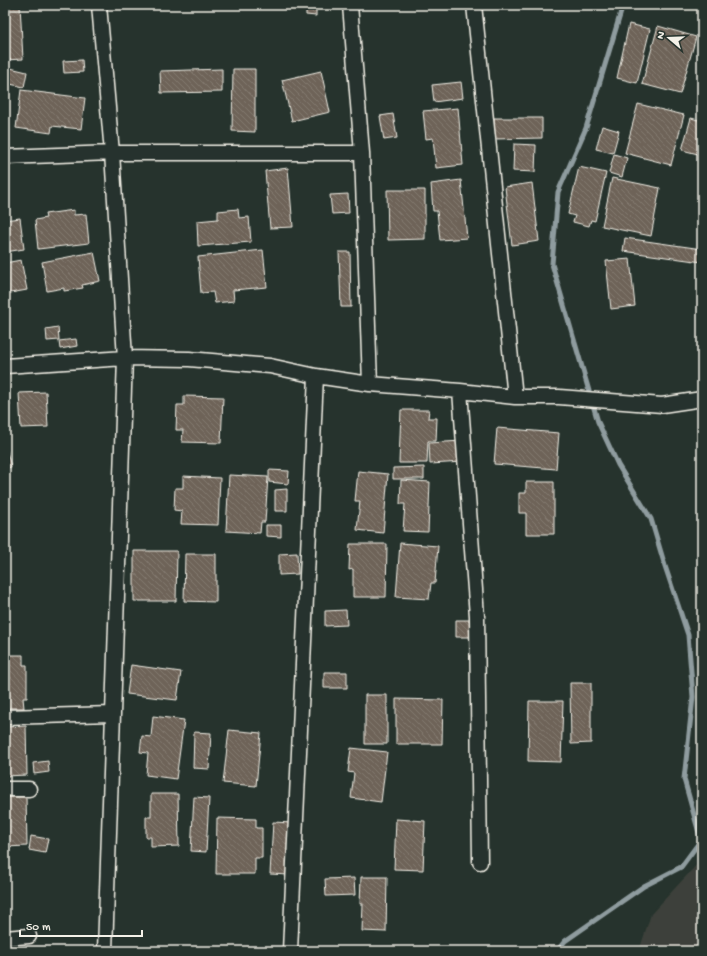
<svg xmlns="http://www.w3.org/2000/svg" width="707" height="956" font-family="'Gochi Hand',sans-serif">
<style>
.built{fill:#3c413a}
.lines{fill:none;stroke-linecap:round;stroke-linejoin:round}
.stream{stroke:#8f9c9f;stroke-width:5}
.building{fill:url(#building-back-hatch);stroke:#f4f1e8}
.street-casing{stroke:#f4f1e8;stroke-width:17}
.street{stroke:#26332d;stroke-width:14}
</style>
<defs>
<pattern id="building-back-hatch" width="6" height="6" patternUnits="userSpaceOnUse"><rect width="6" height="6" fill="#6e6358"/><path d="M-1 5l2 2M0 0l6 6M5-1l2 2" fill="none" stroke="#837a70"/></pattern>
</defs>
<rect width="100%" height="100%" fill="#26332d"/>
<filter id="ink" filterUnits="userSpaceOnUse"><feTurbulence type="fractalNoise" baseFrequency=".025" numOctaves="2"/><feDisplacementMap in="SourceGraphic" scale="8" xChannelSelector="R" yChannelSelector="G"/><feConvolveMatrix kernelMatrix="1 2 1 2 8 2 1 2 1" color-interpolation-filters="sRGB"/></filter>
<g filter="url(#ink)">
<path class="built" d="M702,859v92h-63l12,-37z"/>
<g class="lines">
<path class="stream" d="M557,951l8,-10 79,-55 37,-19 20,-27 -17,-61 9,-82 -5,-62 -23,-69 -14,-47 -33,-54 -20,-43 -46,-158 6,-72 28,-64 37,-123"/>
</g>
<path class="building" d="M5,5h15l3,54 -18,1z
M306,5h10v11l-10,-1z
M629,24l21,5 -13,54 -20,-5z
M658,26l38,11 -16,57 -38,-10z
M82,60l1,12 -19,1 -1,-12z
M6,67l21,5 -3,15 -19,-4z
M222,69v23l-61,1 -1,-22z
M233,69h22v63l-23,-1z
M321,71l9,41 -38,9 -10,-41z
M461,82l2,16 -29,4 -2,-17z
M21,90l64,8 -4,31 -29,-3 -1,7 -35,-5z
M638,104l46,11 -13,50 -46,-12z
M458,108l5,57 -27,3 -3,-30 -7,1 -3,-28z
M393,114l4,24 -13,2 -4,-24z
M494,118h48v20l-48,1z
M691,118l11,3v34l-20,-5z
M602,126l17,5 -6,22 -17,-4z
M514,144l22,1 -1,27 -22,-1z
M614,154l13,4 -5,19 -13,-4z
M579,167l27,6 -11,48 -4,-1 -2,6 -16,-4 2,-6 -7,-2z
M288,168l5,59 -23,1 -5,-57z
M612,178l48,10 -9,48 -49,-10z
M461,180l6,58 -27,2 -3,-29h-4l-2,-27z
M532,183l7,58 -27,4 -7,-58z
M387,190h38v49l-37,1z
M348,194l1,19 -17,1 -2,-19z
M238,209l1,9 10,-1 2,25 -53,4 -1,-25 21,-2v-8z
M74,210v5l12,-1 3,29 -51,6 -3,-29 11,-2 -1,-4z
M20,218l4,31 -19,3v-32z
M625,238l77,11v13l-79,-11z
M263,250l4,37 -34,3 1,11 -19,2 -2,-11 -12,1 -3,-36z
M94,252l6,29 -18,4 1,3 -19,3v-3l-17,3 -5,-29z
M339,252h11l1,55h-10z
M630,259l5,47 -24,3 -5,-48z
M21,260l6,30 -22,4v-31z
M58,327l1,13 -12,1 -1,-12z
M76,339l1,7 -17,3 -1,-8z
M5,387h3l2,19 -5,1z
M46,392l2,35 -27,1 -2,-35z
M184,396l39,1 -2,46 -39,-1 1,-12h-7l1,-25h7z
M401,410h28l-1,8h9l-1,23h-8l-1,22h-28z
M497,428l62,5 -3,36 -62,-5z
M462,441l1,21 -33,2 -1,-21z
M5,444l6,23 -6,2z
M424,467v12h-31v-11z
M269,470l20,1 -1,13 -19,-2z
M358,471l30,3 -5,59 -26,-3 3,-29h-5z
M229,475l39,2 -3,45h-4l-1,11 -34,-2z
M183,476l37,2 -2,47 -37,-1 1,-13 -8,-1 1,-22h8z
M401,480l29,2 -2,50 -25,-1 2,-27h-5z
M526,482h28v52h-28v-21h-7v-20h7z
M287,489v22h-12v-21z
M266,525h15v12l-15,-1z
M400,543l38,3 -3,37h-4l-2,16 -33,-2z
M350,544h37l-1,53h-33v-28l-4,1z
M134,551h43l-1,50h-42z
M297,553l1,21 -19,1v-21z
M185,554h31v48l-32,-1z
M346,610l1,15 -22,1v-15z
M456,620h14l1,17h-15z
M5,655h18v10h4v33h-4l1,10h-19z
M131,665l50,7 -4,28 -50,-6z
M324,672h23v16h-23z
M570,683h21v60l-20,1z
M365,695h22v49h-22z
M396,699l47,1 -1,44h-46z
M529,701h34l-2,61 -33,-1z
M153,716l31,4 -8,59 -30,-4 2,-22 -8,-1 2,-16 9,1z
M26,726l1,49 -22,1v-49z
M229,730l32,3 -5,53 -33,-3z
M194,732l17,1 -2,36 -16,-1z
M351,748l36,4 -6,50 -30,-4 3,-25 -6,-1z
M48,761l1,11 -15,2 -1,-11z
M151,794h27l1,52 -28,1v-10h-5v-20h5z
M5,797h21l1,49 -22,1z
M194,797l15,1 -3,54 -15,-1z
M217,818l39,1v9h6v30h-7v16h-39z
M396,819l29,2 -2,49 -29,-1z
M273,822l19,1 -3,52 -19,-1z
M31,836l17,3 -3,14 -16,-3z
M361,877h26l-1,55 -24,-1 1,-27h-3z
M354,878l1,17 -29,1 -1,-17z
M5,949h27v2h-27z"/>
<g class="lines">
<defs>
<path id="street" d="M99,5l13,148 13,205 -20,593
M350,5l12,148 8,231
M474,5l41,392
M5,157l107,-4h250
M5,366l120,-8 64,1 81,7 46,10 54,8 90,7 55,6h44l103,8 40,-6
M460,391l17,225 3,246
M5,717l107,-3
M5,789h24
M5,938l24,-2
M290,951l26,-575"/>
</defs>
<use href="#street" class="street-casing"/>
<use href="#street" class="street"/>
</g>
</g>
<rect width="707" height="956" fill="none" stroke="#26332d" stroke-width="20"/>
<rect x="10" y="10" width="687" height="936" fill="none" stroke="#f4f1e8" stroke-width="1.5" filter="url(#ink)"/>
<g transform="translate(669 38) rotate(289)" stroke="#26332d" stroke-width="3" paint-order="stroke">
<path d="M0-3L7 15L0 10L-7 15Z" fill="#f4f1e8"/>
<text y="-6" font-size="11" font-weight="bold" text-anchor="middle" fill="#f4f1e8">N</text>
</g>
<path d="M20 930v6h122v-6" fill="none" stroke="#f4f1e8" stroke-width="2"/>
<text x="26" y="930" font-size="12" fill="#f4f1e8" stroke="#26332d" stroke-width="3" paint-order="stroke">50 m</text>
</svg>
